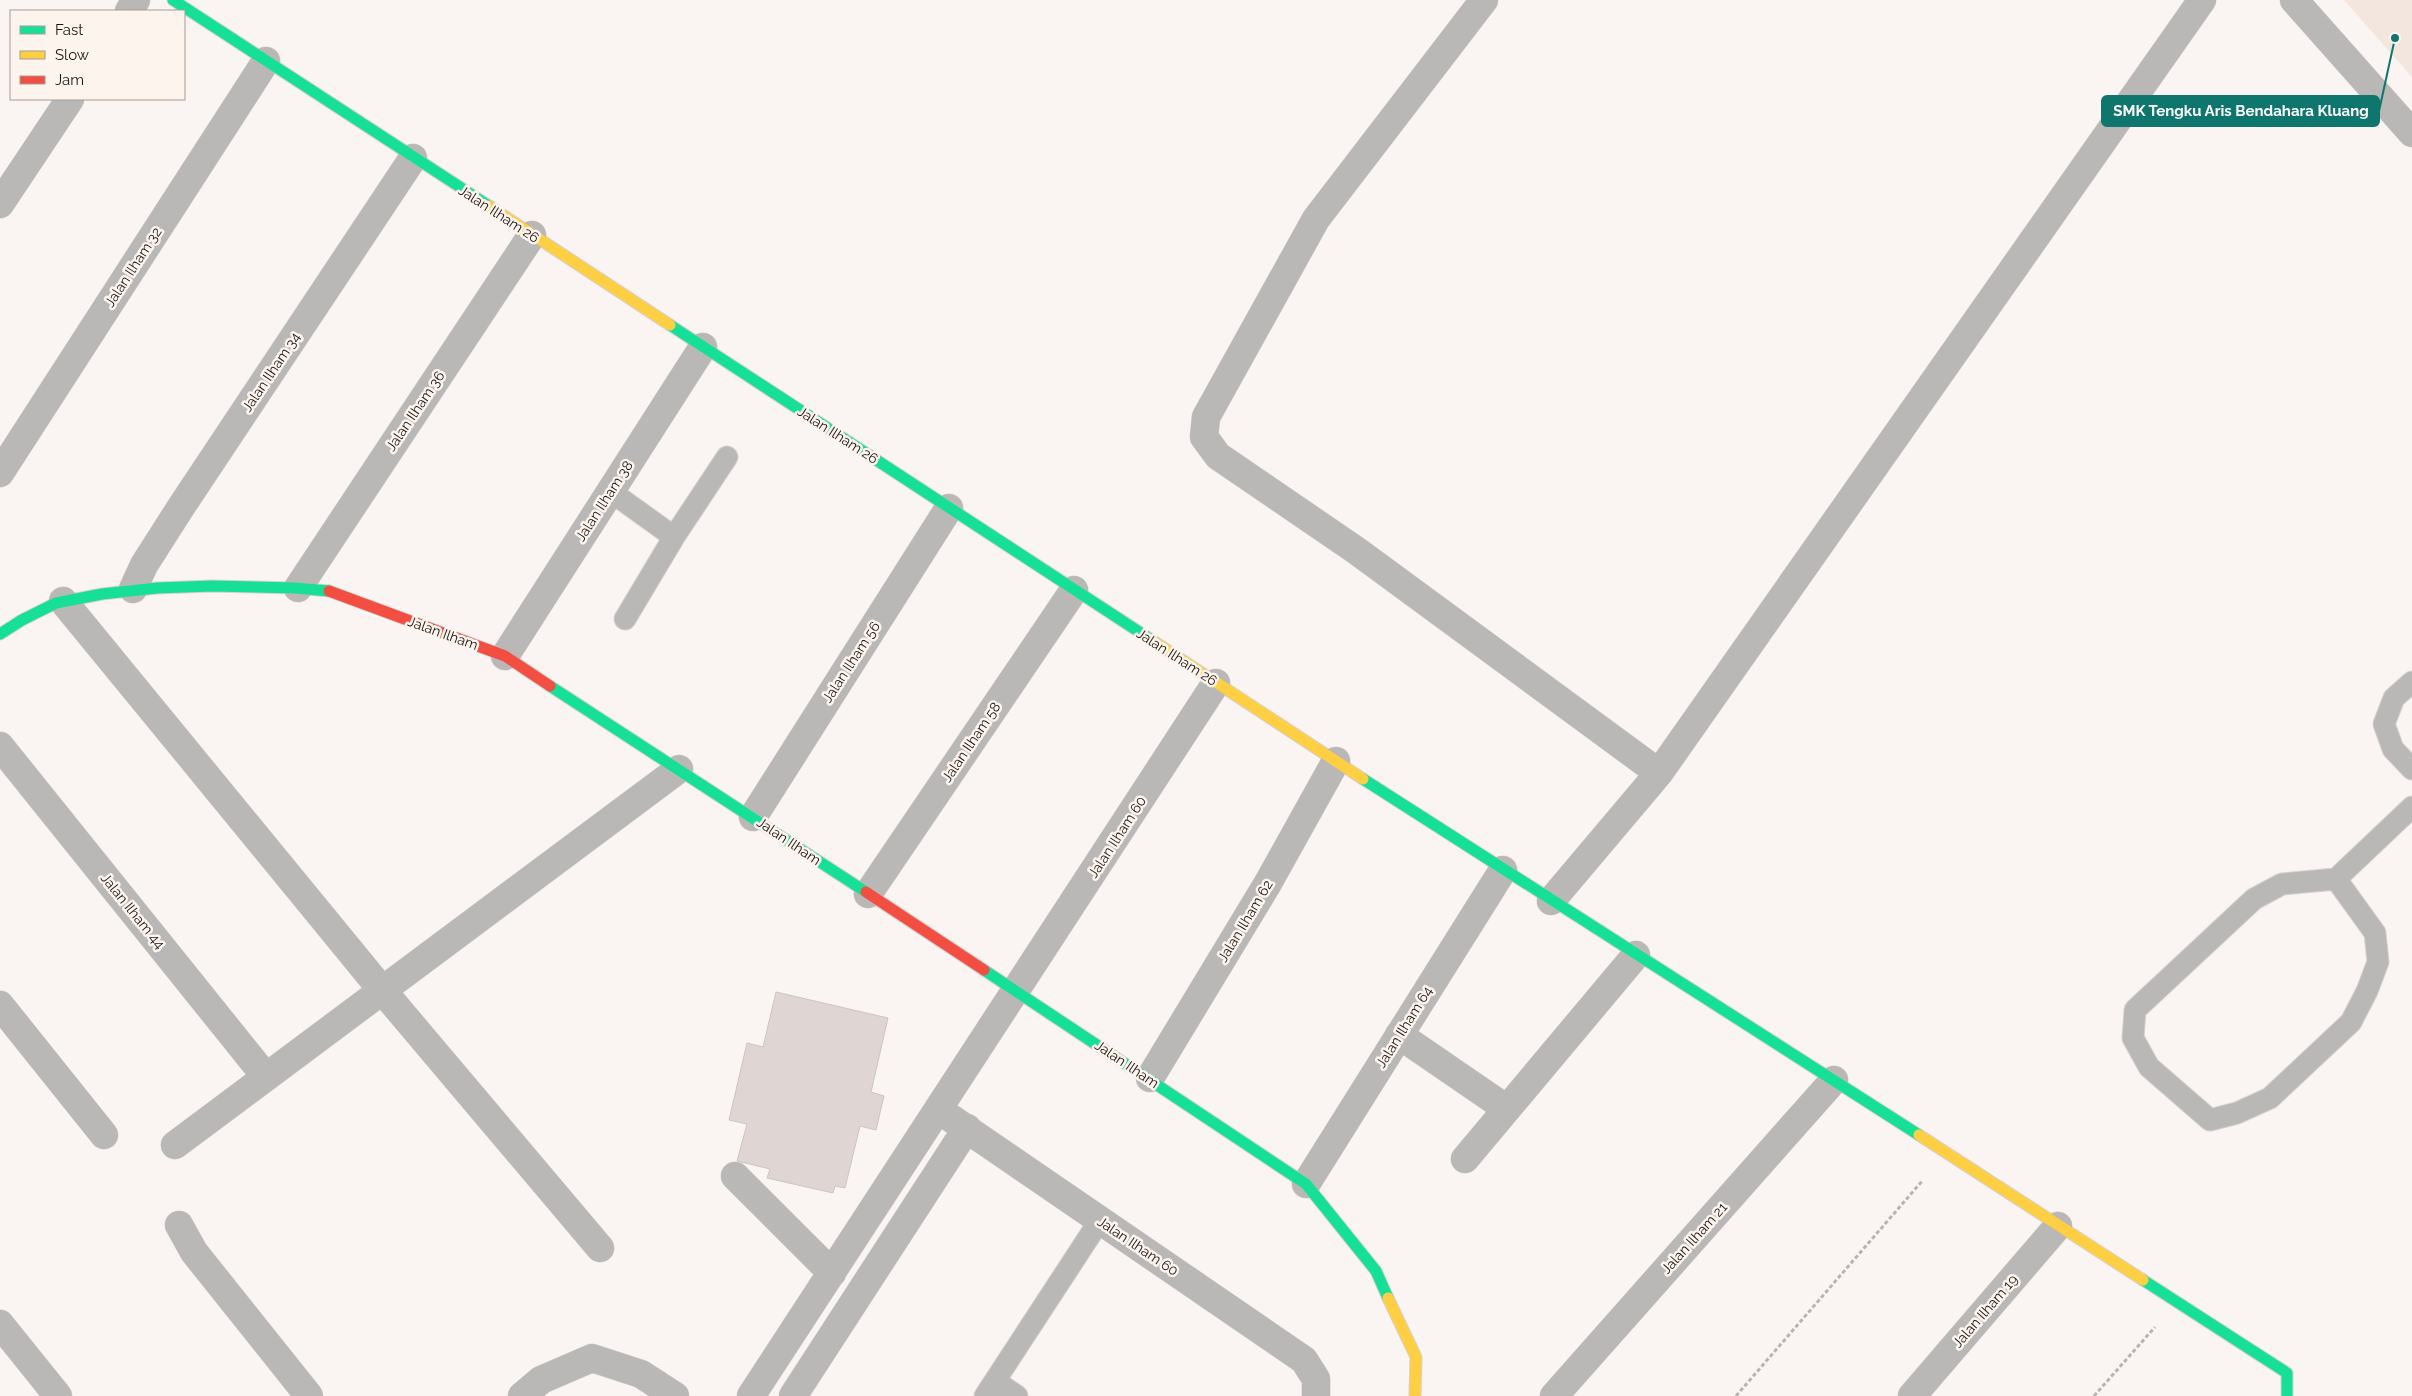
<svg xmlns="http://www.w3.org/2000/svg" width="2412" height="1396" font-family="Raleway,sans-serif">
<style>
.built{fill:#f3e6df}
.building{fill:#dfd5d3;stroke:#cbc5c3}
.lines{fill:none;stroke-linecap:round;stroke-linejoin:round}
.lane-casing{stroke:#d6d1cf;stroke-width:23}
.street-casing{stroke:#d6d1cf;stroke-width:29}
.fast-casing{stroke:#d6d1cf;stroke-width:13}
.slow-casing{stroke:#d6d1cf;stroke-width:13}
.jam-casing{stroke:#d6d1cf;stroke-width:13}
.path{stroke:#b8b4b2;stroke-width:3;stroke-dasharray:4 2.5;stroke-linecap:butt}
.lane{stroke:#bab8b6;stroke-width:21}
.street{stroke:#bab8b6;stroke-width:28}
.fast{stroke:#16e098;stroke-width:11}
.slow{stroke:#ffcf43;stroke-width:11}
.jam{stroke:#f24e42;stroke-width:11}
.labels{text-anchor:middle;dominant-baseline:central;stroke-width:5;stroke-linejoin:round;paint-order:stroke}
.street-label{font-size:14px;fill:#1c1613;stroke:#fef4ee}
.leader{fill:none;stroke:#0f766e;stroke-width:2}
.callout-dot{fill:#0f766e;stroke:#fef4ee;stroke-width:2}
.callout{fill:#0f766e;stroke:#0f766e;stroke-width:2}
.callout-label{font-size:15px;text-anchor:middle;font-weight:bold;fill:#fff}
</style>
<rect width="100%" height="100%" fill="#faf5f2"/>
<path class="built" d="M2344,0h68v77z"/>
<path class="building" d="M776,992l112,26 -17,74 13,4 -8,34 -16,-4 -15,62 -10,-2 -2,7 -66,-15 3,-9 -33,-8 10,-37 -18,-4 18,-77 16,4z"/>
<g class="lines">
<defs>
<path id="lane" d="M610,491l64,46
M625,619l49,-82 53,-80
M2412,682l-18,16 -10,26 9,25 19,20
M2336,879l39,54 3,29 -11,29 -16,31 -81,76 -33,15 -27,7 -61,-53 -16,-29 2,-28 119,-111 28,-15 54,-5 76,-72
M995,1381l22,15
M985,1396l115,-176"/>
<path id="street" d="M1484,0l-168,219 -110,198 -2,20 14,19 139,95 302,222
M2294,0l118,133
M129,11l7,-11
M0,204l70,-105
M0,473l266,-412
M298,588l234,-353
M133,589l11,-24 37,-58 232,-349
M63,601l319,389 218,258
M505,656l198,-309
M0,746l266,331
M753,817l196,-309
M868,894l206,-304
M1551,901l108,-128 543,-773
M0,1005l104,130
M1399,1035l108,74
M1150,1078l118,-195 68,-122
M939,1110l365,250 12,19v17
M175,1145l504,-376
M1465,1159l171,-204
M735,1176l97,97
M1306,1184l197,-314
M179,1225l15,27 115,144
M0,1324l58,72
M522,1396l19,-16 51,-22 49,16 34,22
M751,1396l465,-713
M793,1396l174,-268
M1554,1396l280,-316
M1912,1396l146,-170"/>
<path id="fast" d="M173,0l316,206
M670,325l480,314
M0,634l22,-14 34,-17 46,-9 55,-6 55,-2 83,2 34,3
M550,686l316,206
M1363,779l556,356
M984,970l322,214 70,87 12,27
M2143,1280l144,93v23"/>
<path id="slow" d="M489,206l181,119
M1150,639l213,140
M1919,1135l224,145
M1388,1298l28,59 -1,39"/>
<path id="jam" d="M329,591l176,65 45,30
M866,892l118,78"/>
</defs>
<use href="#lane" class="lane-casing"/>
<use href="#street" class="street-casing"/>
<use href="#fast" class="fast-casing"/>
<use href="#slow" class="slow-casing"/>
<use href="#jam" class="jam-casing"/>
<path class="path" d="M1736,1396l187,-216
M2094,1396l61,-69"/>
<use href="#lane" class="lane"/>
<use href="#street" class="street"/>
<use href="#fast" class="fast"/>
<use href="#slow" class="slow"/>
<use href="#jam" class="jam"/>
</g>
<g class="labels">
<g class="street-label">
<text transform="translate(499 214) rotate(33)">Jalan Ilham 26</text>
<text transform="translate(133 267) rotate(-57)">Jalan Ilham 32</text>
<text transform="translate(271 372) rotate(-56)">Jalan Ilham 34</text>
<text transform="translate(415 411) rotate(-56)">Jalan Ilham 36</text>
<text transform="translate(838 435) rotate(33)">Jalan Ilham 26</text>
<text transform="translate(604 501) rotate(-57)">Jalan Ilham 38</text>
<text transform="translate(443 633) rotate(20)">Jalan Ilham</text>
<text transform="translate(1177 657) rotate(33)">Jalan Ilham 26</text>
<text transform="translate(851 662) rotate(-57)">Jalan Ilham 56</text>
<text transform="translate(971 742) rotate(-56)">Jalan Ilham 58</text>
<text transform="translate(1117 837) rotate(-57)">Jalan Ilham 60</text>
<text transform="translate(789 841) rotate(34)">Jalan Ilham</text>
<text transform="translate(133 911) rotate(51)">Jalan Ilham 44</text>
<text transform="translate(1245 921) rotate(-59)">Jalan Ilham 62</text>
<text transform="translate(1404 1027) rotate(-58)">Jalan Ilham 64</text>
<text transform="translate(1127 1064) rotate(34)">Jalan Ilham</text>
<text transform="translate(1694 1238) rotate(-48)">Jalan Ilham 21</text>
<text transform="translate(1138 1246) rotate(34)">Jalan Ilham 60</text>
<text transform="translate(1985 1311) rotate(-49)">Jalan Ilham 19</text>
</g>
</g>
<path class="leader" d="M2395 38L2379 111"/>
<circle class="callout-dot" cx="2395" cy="38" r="5"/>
<rect class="callout" x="2102" y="96" width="277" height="30" rx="5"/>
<g class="callout-label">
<text x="2241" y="116">SMK Tengku Aris Bendahara Kluang</text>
</g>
<rect x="10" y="10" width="175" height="90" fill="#fef4ee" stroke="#a49b96"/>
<rect x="20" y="26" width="25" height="8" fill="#16e098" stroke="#a49b96"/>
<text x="55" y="35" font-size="15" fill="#1c1613">Fast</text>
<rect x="20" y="51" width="25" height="8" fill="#ffcf43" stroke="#a49b96"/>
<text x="55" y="60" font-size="15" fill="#1c1613">Slow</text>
<rect x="20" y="76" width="25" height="8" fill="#f24e42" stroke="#a49b96"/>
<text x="55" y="85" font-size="15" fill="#1c1613">Jam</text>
</svg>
